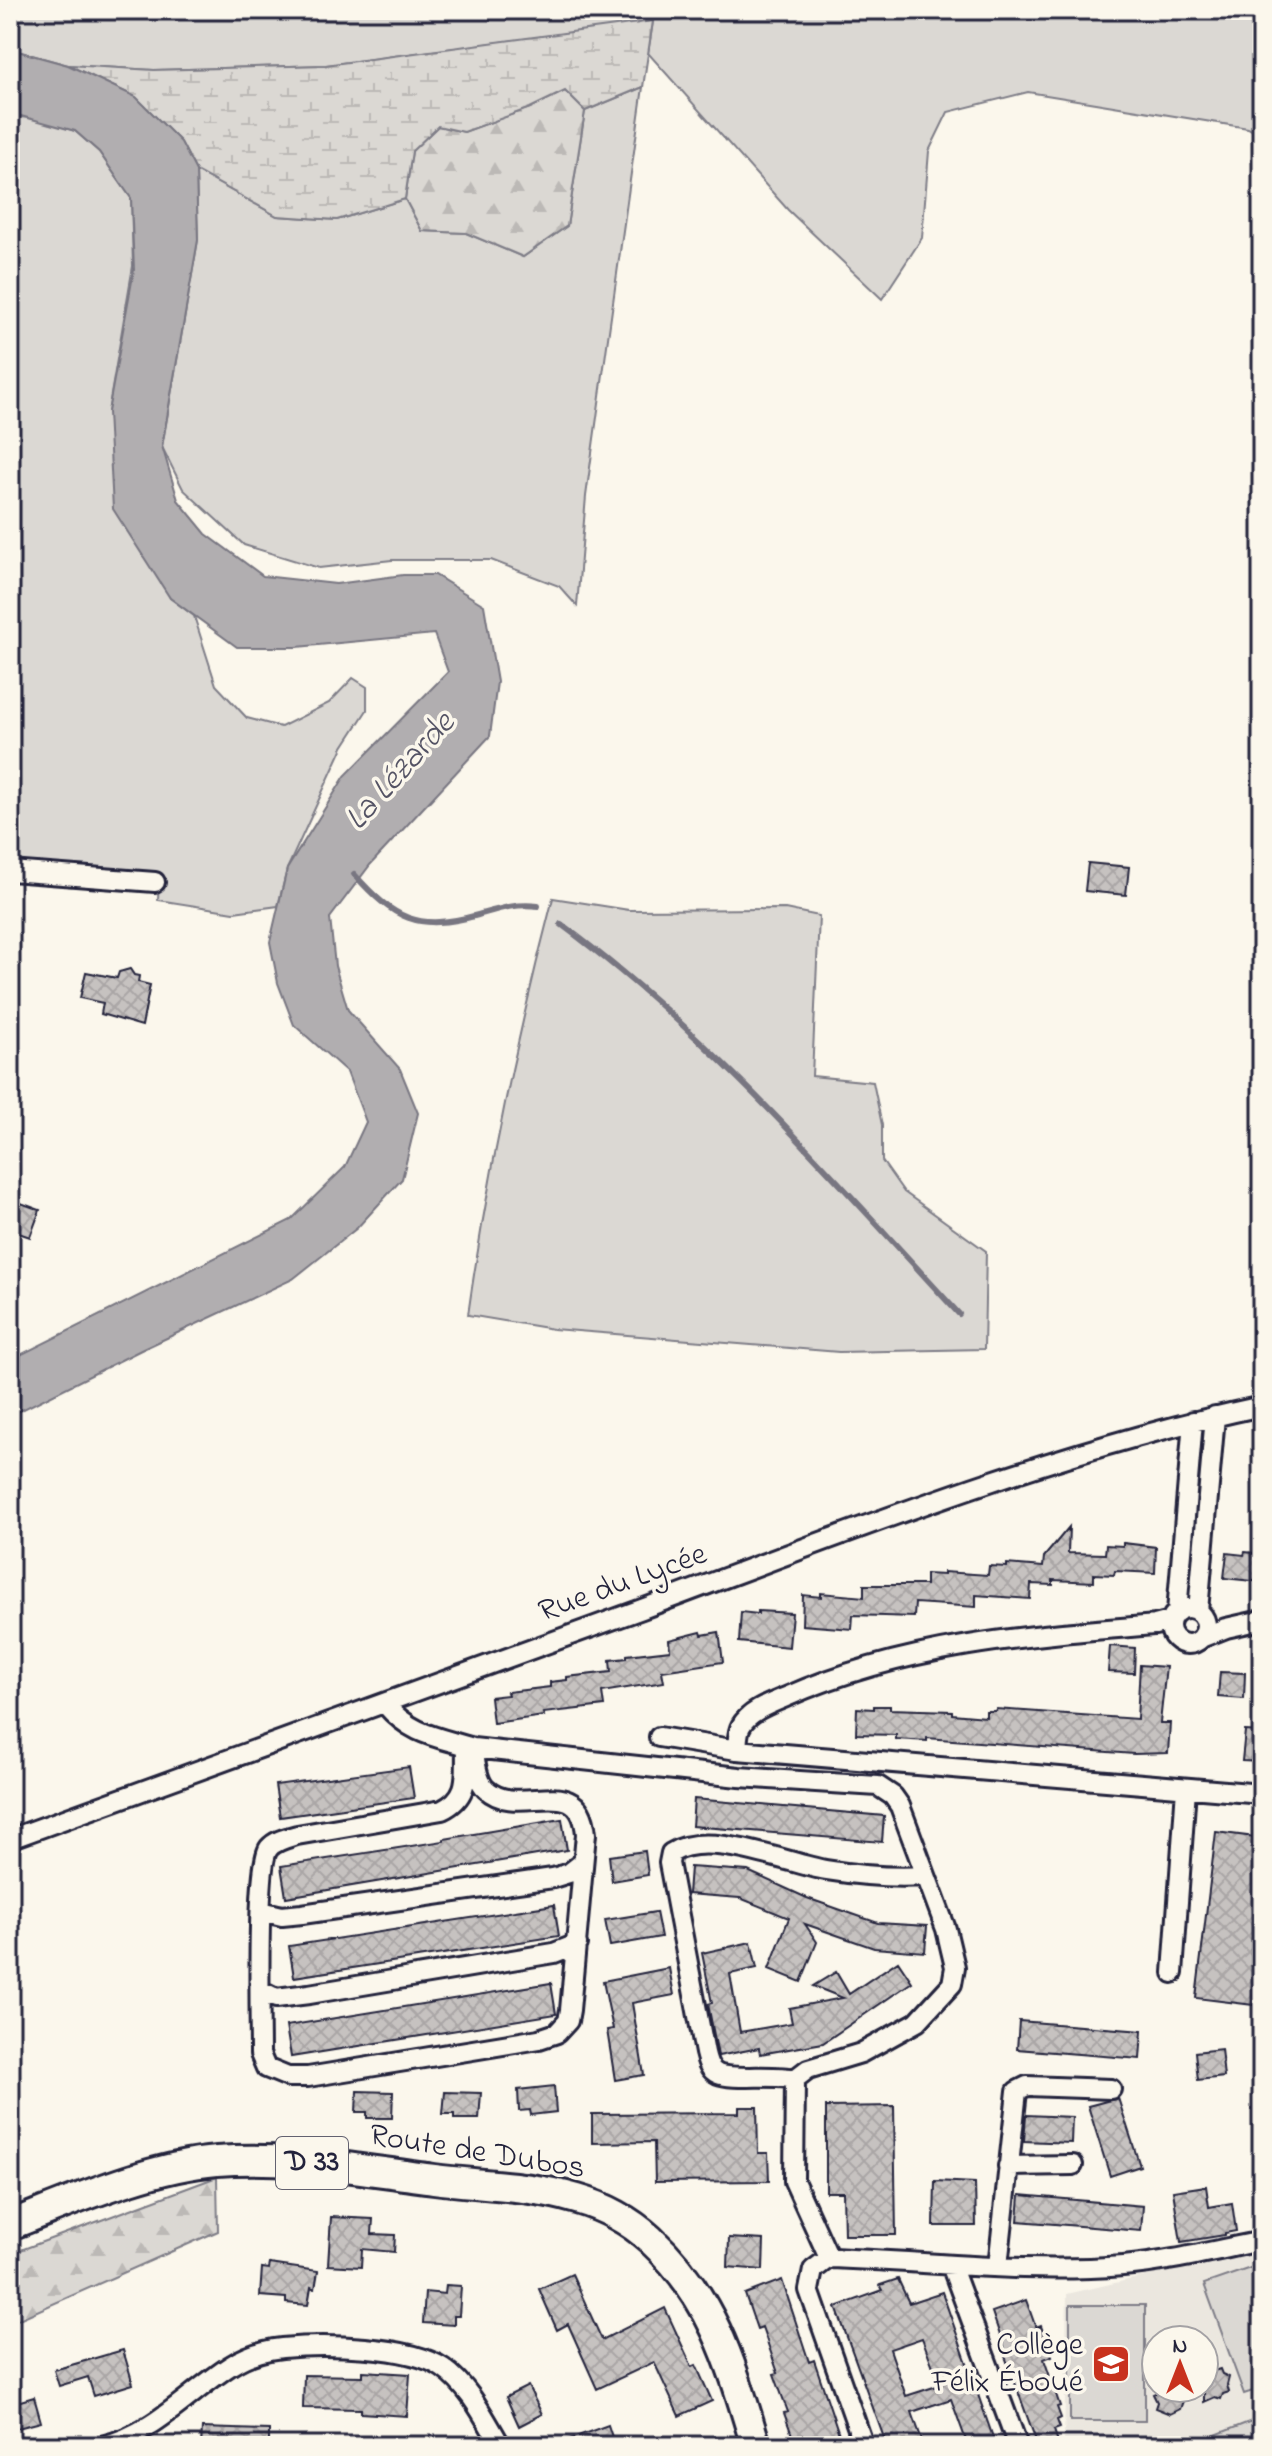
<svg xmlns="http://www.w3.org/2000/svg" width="1272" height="2456" font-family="'Indie Flower',sans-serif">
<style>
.built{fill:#ebe7df;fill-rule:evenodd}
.grass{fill:#dbd8d3;stroke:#7e7d87;stroke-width:2}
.forest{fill:url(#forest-firs);stroke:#7e7d87;stroke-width:2}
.wetland{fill:url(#wetland-marsh);stroke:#7e7d87;stroke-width:2}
.water{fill:#b1aeb0;stroke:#787681;stroke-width:2}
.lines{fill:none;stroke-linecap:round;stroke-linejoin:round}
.stream{stroke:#787681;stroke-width:6}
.building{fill:url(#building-cross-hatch);stroke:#22223b;stroke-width:2;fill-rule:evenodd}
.minor-casing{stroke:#22223b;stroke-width:24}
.primary-casing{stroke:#22223b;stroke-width:34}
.minor{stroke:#fbf7ec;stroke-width:18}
.primary{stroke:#fbf7ec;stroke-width:28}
.labels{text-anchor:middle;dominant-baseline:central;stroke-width:7;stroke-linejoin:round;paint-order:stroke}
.shield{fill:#fbf7ec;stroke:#636270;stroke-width:2}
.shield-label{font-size:30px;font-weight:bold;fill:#22223b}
.street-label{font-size:32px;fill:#22223b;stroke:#fbf7ec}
.poi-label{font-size:32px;fill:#22223b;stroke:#fbf7ec;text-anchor:end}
.water-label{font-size:34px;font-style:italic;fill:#545364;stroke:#fbf7ec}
</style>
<defs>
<pattern id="forest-firs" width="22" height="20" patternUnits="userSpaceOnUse" patternTransform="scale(2)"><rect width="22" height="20" fill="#dbd8d3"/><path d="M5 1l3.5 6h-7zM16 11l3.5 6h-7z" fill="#bcb9b6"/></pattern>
<pattern id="wetland-marsh" width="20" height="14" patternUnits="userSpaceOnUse" patternTransform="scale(2)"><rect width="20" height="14" fill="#dbd8d3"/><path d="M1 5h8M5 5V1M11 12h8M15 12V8" fill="none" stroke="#bcb9b6"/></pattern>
<pattern id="building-cross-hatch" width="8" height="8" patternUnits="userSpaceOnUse" patternTransform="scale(2)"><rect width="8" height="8" fill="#c6c2c0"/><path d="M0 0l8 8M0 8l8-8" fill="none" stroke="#aaa6a6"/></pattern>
</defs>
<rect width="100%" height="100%" fill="#fbf7ec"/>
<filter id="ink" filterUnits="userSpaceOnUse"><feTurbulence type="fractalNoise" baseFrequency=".0125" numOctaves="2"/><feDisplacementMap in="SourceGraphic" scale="16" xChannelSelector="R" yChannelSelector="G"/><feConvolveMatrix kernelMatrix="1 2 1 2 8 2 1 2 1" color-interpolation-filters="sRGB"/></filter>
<g filter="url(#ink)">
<path class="built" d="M1262,2249v197h-198l3,-152zM1156,2340h48v48h-48z"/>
<path class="grass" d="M10,10h1252v126l-14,-8 -220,-36 -80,20 -19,39 -7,87 -40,61 -94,-89 -140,-157 5,-31 -327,43 -172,5 -86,-5 -58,-16z
M643,87l-57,409 -9,110 -18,-20 -68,-26h-99l-73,8 -75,-23 -61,-56 -21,-42 36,-207 -2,-69 81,45 60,4 68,-21 17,32 44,2 57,24 44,-31 18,-115z
M10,116l29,3 36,12 24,21 32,46 2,68 -25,146 62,186 24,18 22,69 31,33 34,9 48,-24 24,-25 14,9v23l-24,37 -56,122 -9,37 -44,6 -76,-12 1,-24 -149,-13z
M553,898l76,12 156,-1 34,7 -7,160 61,6 9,43v36l22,31 82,59 -2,98 -145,3 -286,-23 -85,-14c20,-141 49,-279 85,-417z
M1262,2264v124l-18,6 -40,-110z
M1070,2305h75v116h-75z
M1262,2417v19l-25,10h-50z"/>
<path class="forest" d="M565,91l20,20 -18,115 -44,31 -57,-24 -44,-2 -17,-32 7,-48 26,-25 26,6 66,-24z
M217,2177l1,54 -208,92v-69z"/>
<path class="wetland" d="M653,21l-10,66 -58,24 -20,-20 -35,17 -66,24 -26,-6 -26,25 -7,48 -68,21 -60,-4 -81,-45 -15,-29 -45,-45 -68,-32 86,5 172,-5z"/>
<path class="water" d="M10,49l58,16 68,32 45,45 15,29 2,69 -36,206 16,54 28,34 57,42 73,8 67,-9h32l49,30 13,77 -7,54 -120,129 -40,53 5,48 13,44 52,59 18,44 -16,66 -45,49 -64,51 -152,71 -131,66v-56l281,-140 54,-53 21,-45 -19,-50 -53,-47 -16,-42 -8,-41 17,-73 58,-93 103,-104 -14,-38 -137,13h-60l-67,-49 -57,-89 -5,-97 26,-142 -3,-72 -32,-46 -24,-21 -65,-18z"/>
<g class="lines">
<path class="stream" d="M354,874c40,45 63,58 124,41 21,-6 38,-12 60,-9
M561,924c150,111 272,253 398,390"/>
</g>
<path class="building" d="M1088,863l41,4 -3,28 -41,-4z
M130,969l4,6 5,1 -1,6 12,3 -8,41 -41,-12 2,-11 -23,-5 6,-26 31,6 2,-6z
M10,1199l30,11 -10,27 -20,-7z
M1069,1527l-1,26 37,1 1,-9 17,1v-3l33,4 -1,26 -40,-2 -1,4 -20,-1v8l-41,-2v5l-22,-1 -1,15 -54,-4v12l-61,-4 -1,14 -61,-2 -1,14 -50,-4 1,-30 18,2v-4l43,4v-12h62v-11l18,1v-3l44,3 1,-9 18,1v-3l36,3 1,-10z
M1245,1552l17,2v28l-38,-4 3,-25 17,2z
M758,1611l34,2 -3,34 -50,-5 2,-30 17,2z
M701,1632l1,3 17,-3 4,30 -61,9 2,11 -62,10 2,14 -61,7 1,3 -51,7 -3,-26 18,-2 -1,-3 43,-5v-5l17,-2v-3l44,-5 -1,-12 17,-2v-3l43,-5 -1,-10z
M1110,1646l25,2 -1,25 -26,-1z
M1140,1665l26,2 -6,56h10l-2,30 -34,1 -207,-16v3l-31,-2v-4l-40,-1 1,-26 17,1v-3h16v3l62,2v3l34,3v-6h9l1,-2 141,10z
M1220,1672l25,1 -1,26 -26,-2z
M1245,1731l17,1v30l-20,-1z
M409,1767l5,31 -134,19 -5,-32z
M694,1799l190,17 -2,26 -190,-16z
M562,1819l5,31 -281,47 -5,-31 163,-25v-2z
M1216,1832l46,6v168l-66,-8z
M645,1851l3,24 -36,6 -3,-25z
M690,1867l58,4 59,27 71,25 49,3 -2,26 -51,-4 -69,-24 12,18 -16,40 -32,-13 20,-51 -49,-20 -52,-4z
M554,1905l5,31 -265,41 -5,-31z
M656,1912l5,25 -51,9 -5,-26z
M751,1942l6,26 -27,6 10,58 52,-9 -3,-15 54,-10 -30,-12 23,-14 13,22 49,-33 14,21 -89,61 -63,11 -1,-6 -41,8 -10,-52 4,-1 -10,-50z
M669,1968l5,27 -42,8 12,72 -29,5 -8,-50 6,-1 -10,-48z
M551,1983l5,31 -265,43 -5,-31z
M1019,2021l123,10 -2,28 -123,-10z
M1221,2049l3,28 -26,3 -3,-28z
M554,2086l2,26 -25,3 -1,-5 -11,1 -1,-21z
M357,2091l36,1 -1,26h-25v-6h-11z
M445,2092l36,1 -2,26h-25v-5h-11z
M1118,2098l22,68 -30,10 -22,-70z
M894,2106l2,129h-52l-1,-43h-17v-85z
M739,2107h18l1,46h10l1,28 -114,1 -1,-40 -62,1v-29l147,-1z
M1026,2115l46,2 -1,26 -47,-2z
M935,2181l40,2 1,43h-42z
M1206,2186l3,21 23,-4 4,28 -11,2v2l-44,7 -8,-51z
M1020,2195l123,11 -2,25 -123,-10z
M331,2217l42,2 -1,15 23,1 -1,17 -32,-3 -1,18 -33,-2z
M729,2238l35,2 -1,30 -35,-3z
M270,2264l48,7 -3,18 -4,-2 -3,18 -22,-2v-5l-26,-2 2,-28 7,1z
M572,2274l30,66 63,-32 27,59 4,-2 16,36 -33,15 -25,-54 -57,27 -29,-65 -11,6 -18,-41z
M898,2279l11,24 33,-11 54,154h-28l-17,-47 -39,13 12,34h-37l-51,-139 47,-17 -3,-5zM922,2338l18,47 -34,11 -16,-47z
M782,2280l27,82 5,-2 29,86h-47l-12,-33 4,-1 -14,-38 4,-1 -16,-46 -5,2 -12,-35z
M446,2285l15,1 -2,30h-5v9l-31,-2 2,-31 20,2z
M1026,2300l10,28 5,-2 11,30 -8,3 16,47 -3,1 4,11 -4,2 3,8 -6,2 4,12 -12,4h-8l-36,-98 2,-1 -12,-35z
M123,2350l10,34 -39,12 -6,-19 -29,9 -5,-16z
M1220,2369l2,5 7,3 -2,8 2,7 -6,2 -2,5 -6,-2 -11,5v-28z
M363,2371l47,3 -3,42 -46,-3v-4l-58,-1 1,-33 59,1z
M528,2386l14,28 -23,12 -13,-29z
M1167,2388h10l6,13 -3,8 -10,5 -15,-6 2,-6 -4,-8z
M34,2397l7,25 -31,8v-26z
M608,2425l7,21h-58l-1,-2z
M202,2428l67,2v16h-68z"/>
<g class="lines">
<defs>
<path id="minor" d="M10,871l145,11
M1170 1626a18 18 0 1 1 36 0a18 18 0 1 1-36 0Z
M1198,1611l17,-195
M1177,1612l16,-191
M1203,1637l23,-9 36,-8
M386,1705c25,30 52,32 87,43l266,29 139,9 15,10 7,10 46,123 9,38 -3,17 -35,38 -56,31 -53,16 -13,10c-20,-5 -63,1 -77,-5 -9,-4 -11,-13 -13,-21l-36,-190 2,-10c37,-24 115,10 155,17 31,5 67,8 98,6
M659,1737l78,13 525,44
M466,1746c-1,28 5,50 -24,64l-145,25c-10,3 -21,5 -28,13 -13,16 -9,175 -9,206l6,14 22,9h20l231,-38 18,-6 11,-12 2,-11 16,-176c-6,-66 -67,-14 -100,-45 -10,-9 -10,-28 -13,-41
M737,1750c1,-8 0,-17 4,-24 8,-15 31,-23 45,-29 117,-52 244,-62 369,-72l15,-4
M10,1839c210,-78 422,-152 632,-230 204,-76 407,-158 620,-203
M261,1911l21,5 20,-2 251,-36 16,-5 14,-11
M1173,1973l13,-185
M260,1990l16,8 33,-4 245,-41 23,-9
M795,2079l-1,102 35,77
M1008,2166l65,-1
M951,2265l67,181
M998,2266l19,-175 10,-5 84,3
M102,2446c51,-12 85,-52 128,-80 15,-10 34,-16 52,-18 40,-4 128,-3 161,20 27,19 42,51 58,78
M864,2446l-55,-156 4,-20 16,-12c97,3 196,16 294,8 47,-4 93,-16 139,-25"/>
<path id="primary" d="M10,2225c62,-24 141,-59 207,-64 73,-6 145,9 217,18 47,6 97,6 143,20 28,8 52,21 73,40 64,59 82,127 106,207"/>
</defs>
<use href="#minor" class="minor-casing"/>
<use href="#primary" class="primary-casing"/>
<use href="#minor" class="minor"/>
<use href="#primary" class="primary"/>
</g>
</g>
<defs>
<symbol id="school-square" viewBox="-11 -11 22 22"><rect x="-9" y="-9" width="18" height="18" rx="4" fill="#c8321e" stroke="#fbf7ec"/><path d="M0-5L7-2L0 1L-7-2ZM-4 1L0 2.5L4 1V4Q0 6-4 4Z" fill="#fff"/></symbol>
</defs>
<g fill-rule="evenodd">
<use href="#school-square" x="1089" y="2342" width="44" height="44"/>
</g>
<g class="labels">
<rect class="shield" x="276" y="2137" width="72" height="52" rx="6"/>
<g class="shield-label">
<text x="312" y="2163">D 33</text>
</g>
<g class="street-label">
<text transform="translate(623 1584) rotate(-20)">Rue du Lycée</text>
<text transform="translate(477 2153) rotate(9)">Route de Dubos</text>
</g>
<g class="poi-label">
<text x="1083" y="2346">Collège<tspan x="1083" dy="37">Félix Éboué</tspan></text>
</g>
<g class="water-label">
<text transform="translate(401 772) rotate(-48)">La Lézarde</text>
</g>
</g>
<rect width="1272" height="2456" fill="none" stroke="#fbf7ec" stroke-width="40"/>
<rect x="20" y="20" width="1232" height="2416" fill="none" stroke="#22223b" stroke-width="3" filter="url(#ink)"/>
<g transform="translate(1180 2364)"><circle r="38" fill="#fbf7ec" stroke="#a4a2a5" stroke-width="2"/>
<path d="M0-6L14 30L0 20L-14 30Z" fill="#c8321e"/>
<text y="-12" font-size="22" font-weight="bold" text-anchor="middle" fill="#22223b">N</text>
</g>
</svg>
